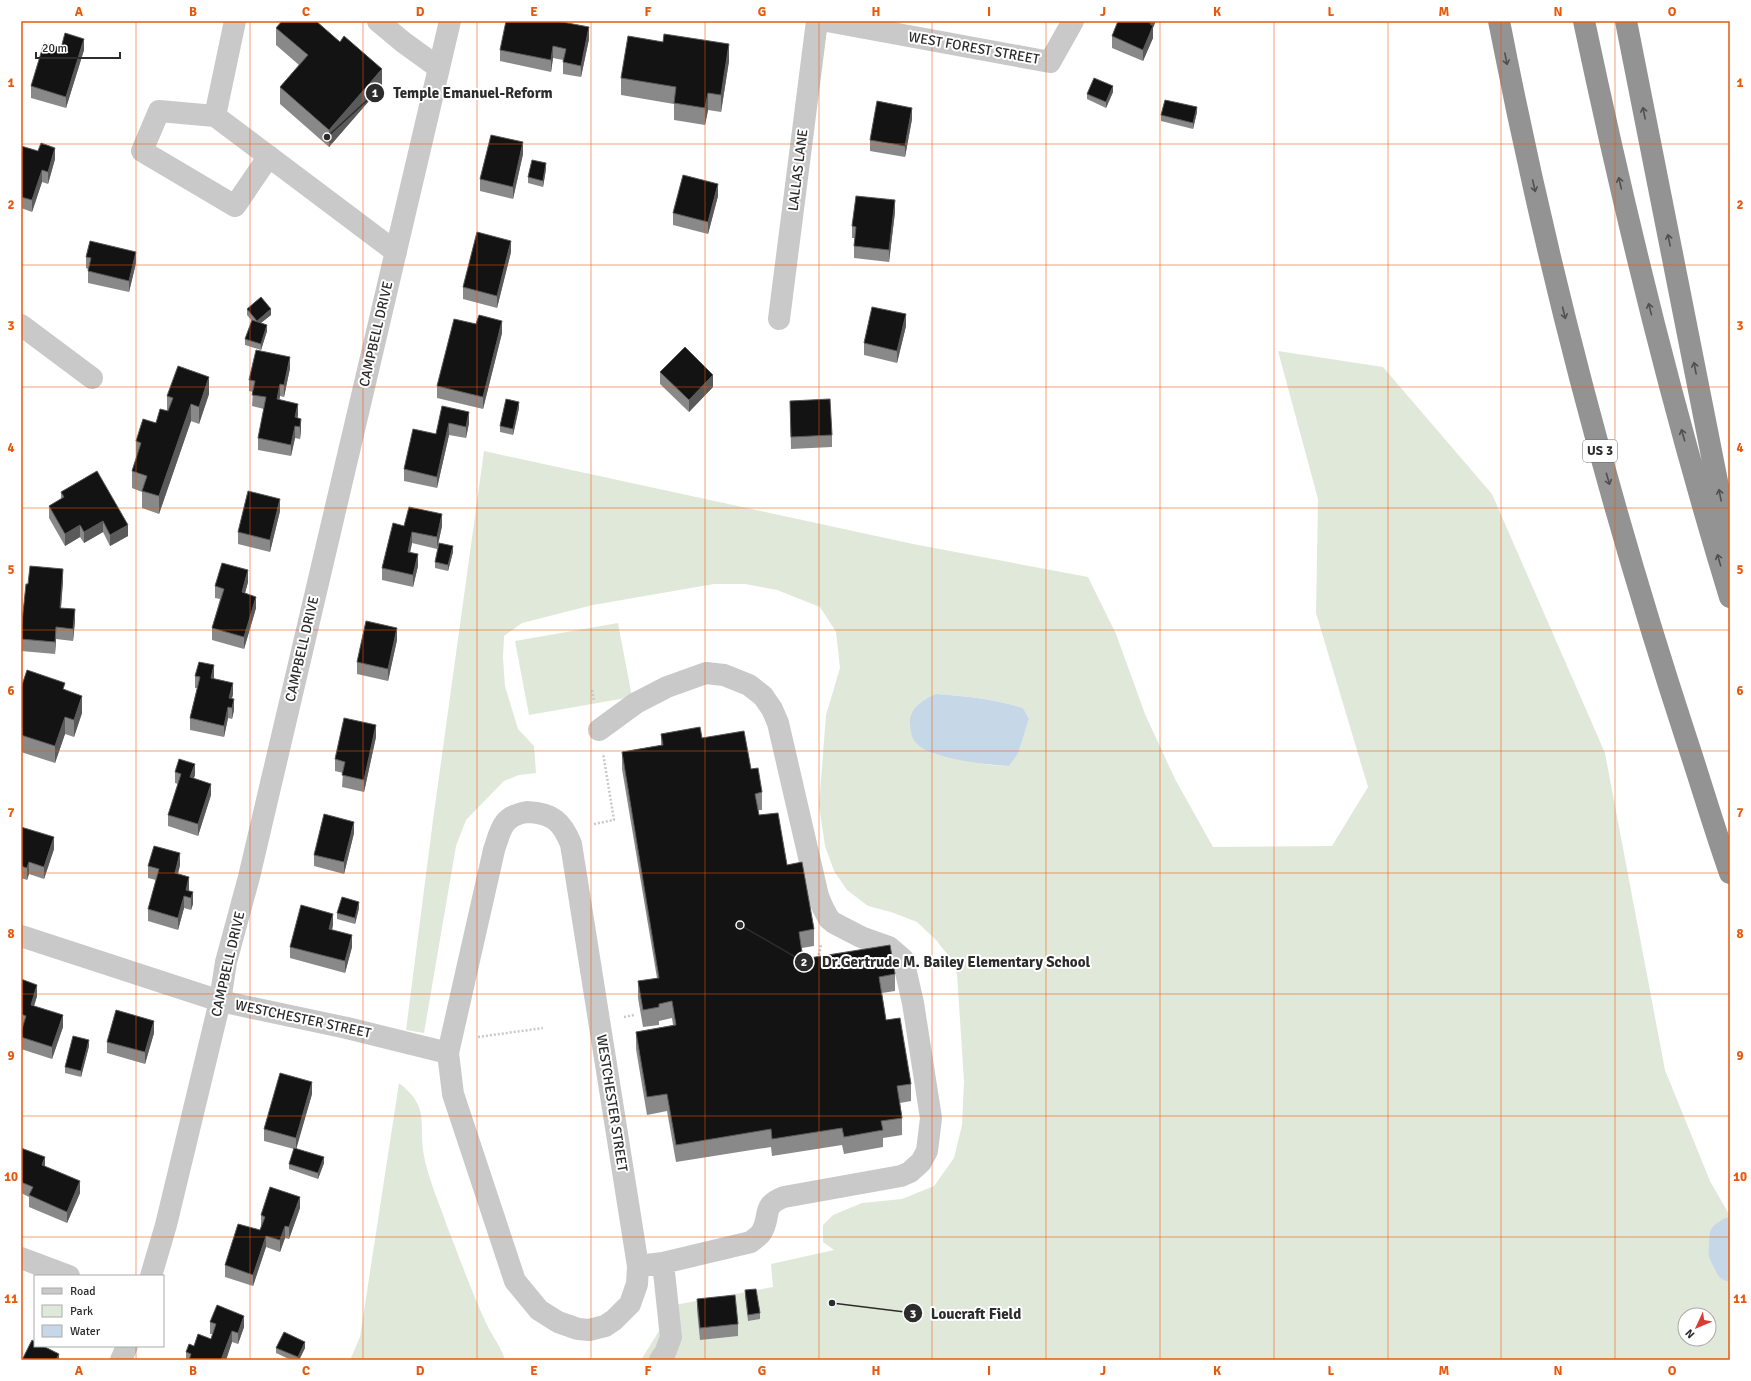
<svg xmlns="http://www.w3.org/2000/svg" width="1751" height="1381" font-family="Signika,sans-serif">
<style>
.green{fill:#e0e9d9;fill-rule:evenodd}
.water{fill:#c6d7e8}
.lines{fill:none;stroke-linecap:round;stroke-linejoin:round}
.canal{stroke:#c6d7e8;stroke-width:29}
.path{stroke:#c9c9c9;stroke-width:2.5;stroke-dasharray:2 2;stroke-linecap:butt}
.minor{stroke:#c9c9c9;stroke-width:22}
.highway{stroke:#939393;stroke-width:22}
.wall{fill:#898989}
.shaded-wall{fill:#5a5a5a}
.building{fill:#131313;stroke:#5a5a5a}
.oneway{stroke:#505050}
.grid{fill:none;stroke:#e8590c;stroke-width:1;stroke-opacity:0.55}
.labels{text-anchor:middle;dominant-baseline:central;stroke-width:4;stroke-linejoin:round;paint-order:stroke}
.shield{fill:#fff;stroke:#6b6b6b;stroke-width:1}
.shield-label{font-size:13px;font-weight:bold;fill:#2c2c2c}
.street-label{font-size:14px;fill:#2c2c2c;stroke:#fff}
.leader{fill:none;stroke:#2c2c2c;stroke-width:1.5}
.callout-dot{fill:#2c2c2c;stroke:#fff;stroke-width:1.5}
.mark-label{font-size:12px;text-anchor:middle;font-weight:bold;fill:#fff}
.callout-label{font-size:15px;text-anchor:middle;font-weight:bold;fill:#2c2c2c;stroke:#fff;stroke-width:4;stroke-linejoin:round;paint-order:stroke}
.neatline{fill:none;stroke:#e8590c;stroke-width:1.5}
.grid-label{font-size:13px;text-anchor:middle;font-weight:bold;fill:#e8590c}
</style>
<rect width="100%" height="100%" fill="#fff"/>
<path class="green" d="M1278,351l105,16 109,127 113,259 60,317 45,111 20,35v144h-1089l18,-29 -1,-23 115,-21 -2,-23 63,-14 -11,-8v-17l10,-10 29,-12 40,-4 32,-13 20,-28 8,-33 2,-44 -7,-107 -9,-19 -12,-15 -19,-18 -26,-10 -23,-6 -21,-16 -13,-19 -9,-25 -6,-41 7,-90 14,-47 -4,-36 -16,-25 -43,-17 -32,-6h-31l-121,21 -71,18 -18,13 -1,22 2,28 13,43 16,17 2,27 -17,2 -15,6 -38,39 -10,26 -32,187 -18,-3 27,-210 51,-369 429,93 175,33 28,57 29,80 30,65 38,68 119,-1 36,-59 -52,-174 2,-114zM936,694c30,2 58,5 87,14l6,11 -11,35 -9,12 -19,-1 -57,-12zM1685,1315h24v24h-24z
M618,623l14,74 -103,18 -14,-74z
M399,1083c32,25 19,39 25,73 4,22 16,49 23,70 13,33 25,67 40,99 6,12 14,22 18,35h-155l10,-23z"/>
<path class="water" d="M936,694c30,2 58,5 87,14l6,11 -11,35 -9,12c-20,-1 -77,-7 -92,-22 -6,-6 -6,-12 -7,-20 -1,-16 13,-24 26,-30z"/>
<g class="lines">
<path class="canal" d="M1730,1232l-6,4 -1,17 7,14"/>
<path class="path" d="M592,690l2,11
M594,824l20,-4 -11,-67
M818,959l3,-14
M624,1017l10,-2
M478,1037l65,-9"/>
<path class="minor" d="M235,21l-20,95 181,136
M378,21l25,21 36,26
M827,21l223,41 23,-41
M215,116l-56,-5 -17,40 93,55 34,-50
M779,319l38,-298
M21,325l71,53
M599,730l37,-27 31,-16 39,-14 18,2 25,10 14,11 9,13 6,14 40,173 5,12 6,11 5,4 27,14 28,10 14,12 10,44 18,115 -4,33 -6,11 -11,10 -9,4 -117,21c-24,9 -12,19 -23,36 -2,3 -7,6 -10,9l-88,21 -25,3
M527,812c26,1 35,10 44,32l67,422 -1,18 -7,20 -16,16 -9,6 -16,4 -11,-1 -20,-7 -19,-12 -24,-29 -62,-187 -5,-41 46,-203c7,-21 8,-34 33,-38z
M21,936l199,65 127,27 101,25
M21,1258l48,18
M151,1276l15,-51 54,-224 6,-39 23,-85 201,-856
M121,1360l6,-14
M660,1360l5,-7 6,-16 -8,-74"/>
<path class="highway" d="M1499,21c47,242 110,482 187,717 15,45 28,90 44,135
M1584,21c41,194 88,387 146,576
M1626,21l104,526"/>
</g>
<path class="wall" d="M276,28l64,14 42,44 -53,61 -49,-43v-17l19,-22 -23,-20z
M1153,28v10l-10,23 -31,-13v-12z
M589,39l-8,38 -18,-3v-14l-10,-2 -2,14 -51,-11v-11z
M61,48l23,2 -18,58 -35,-10v-12z
M729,61l-8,51 -13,-2 -3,15 -31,-5v-16l-53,-9v-17z
M1113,92l-7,16 -19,-9v-5z
M1197,112l-4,17 -32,-8v-6z
M912,119l-7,38 -35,-6v-11z
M21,146l34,13 -7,25 -6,-2 -10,30 -11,-4z
M523,154l-10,45 -33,-8v-12z
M546,169l-3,18 -15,-4v-6z
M718,196l-10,38 -35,-9v-12z
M895,212l-6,50 -35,-4v-12l1,-8h-3v-12z
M511,252l-14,56 -34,-9v-12z
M86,257l50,6 -7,29 -41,-9v-14l-2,-1z
M247,309l24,6 -10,8 6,8 -6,19 -16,-5v-6l7,-18 -5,-6z
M476,324l26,9 -19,76 -46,-11v-12z
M906,326l-9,37 -33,-8v-12z
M290,368l-6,29 -4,-1 -1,4 19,15 -1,3 4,12 -1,9 -5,-1 -4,18 -33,-6v-12l6,-29 -12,-3 1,-14 -4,-1v-11z
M660,372l53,15 -24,25 -29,-28z
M209,394l-10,30 -8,-3 -32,93 -17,-6v-16l-10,-4v-17l4,-13v-17l31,-30v-15z
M790,401l42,34v12l-41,2z
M442,406l27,17 -3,15 -17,-3 -12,53 -33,-7v-12l32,-35z
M519,408l-6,27 -13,-3v-6z
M61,492l67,44 -18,10 -7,-14 -19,11 -4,-6 -15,9 -16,-28v-12l12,-7z
M280,511l-10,41 -32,-8v-12z
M404,526h38l-5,23 -25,-6 -2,9 8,14 -5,21 -31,-7v-12z
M453,552l-5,19 -13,-3v-6z
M63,581l-2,27 14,13 -2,20 -17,-2 -1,15 -34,-3v-19l7,-48z
M248,582l-3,11 11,15 -12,41 -32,-9v-12l8,-29 -5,-1v-12z
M397,640l-9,41 -31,-7v-12z
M195,676l19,1v2l19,15 -1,4 2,12 -2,9 -4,-1 -4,19 -34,-7v-12l7,-30h-2z
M21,688l44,1 17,24 -8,24 -9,-3 -10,29 -34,-11z
M661,734l41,4 49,31 11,23v18h-4l1,5 28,50 27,64v17l-12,2 1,11 92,15v17l-13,2 4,27 25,64v17l-11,2 2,15v17l-19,3v9l-39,7 -2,-9 -70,11 -1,-9 -95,15 -9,-51 -20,4 -11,-66v-17l37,-7 -1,-7 -13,3v4l-16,2 -5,-29v-17l19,-3 -35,-209v-17l39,-7z
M376,737l-12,55 -22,-5 1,-14 -8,-2v-12z
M175,772l20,3 -1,3 17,17 -13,41 -30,-10v-11l10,-31 -3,-1z
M21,827l33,22 -10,30 -15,-5 -2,6 -6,-2z
M354,833l-10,41 -30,-8v-11z
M180,865l-2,9 11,15v2l4,13 -2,6 -7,-2 -6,22 -30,-9v-12l8,-29 -8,-2v-12z
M359,908l-4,16 -18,-5v-6z
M333,925l-1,5 20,17 -7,26 -55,-15v-11z
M21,979l16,17 -3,10 29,21 -11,32 -31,-10v-17l2,-6h-2z
M154,1033l-9,31 -38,-11v-11z
M89,1046l-8,31 -16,-4v-6z
M312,1094l-16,54 28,15 -6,16 -29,-10v-5l5,-15 -30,-8v-12z
M21,1148l59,45 -13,30 -38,-16v-10l-8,-4z
M300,1208l-11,31 -4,-1 -5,14 -14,-5 -13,39 -28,-9v-12l35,-35 1,-3v-12z
M745,1290l15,23v6l-12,2 -3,-25z
M697,1299l41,25v12l-38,4 -3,-30z
M210,1322l34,5 -6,17 -6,-2 -6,18h-40v-8l8,-6 17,-7 1,-5h-2z
M276,1348h29l-6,12h-8l-15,-7z"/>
<path class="shaded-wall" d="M1151,21h5l-3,7v10l-10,23v-11l7,-26z
M589,27v12l-8,38v-11z
M84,39v11l-18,58v-11z
M729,44v17l-8,51v-17z
M553,46v12l-2,14v-12z
M382,69v17l-53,61v-17z
M1113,86v6l-7,16v-6z
M708,93v17l-3,15v-17z
M1197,107v5l-4,17v-6z
M912,108v11l-7,38v-11z
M523,142v12l-10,45v-12z
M55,148v11l-7,25v-12z
M546,163v6l-3,18v-6z
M42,170v12l-10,30v-12z
M718,184v12l-10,38v-12z
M895,200v12l-6,50v-12z
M511,241v11l-14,56v-12z
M136,252v11l-7,29v-11z
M271,309v6l-14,11v-5z
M906,314v12l-9,37v-12z
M502,321v12l-19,76v-12z
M267,325v6l-6,19v-6z
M290,357v11l-6,29v-12z
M713,375v12l-24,25v-12z
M209,377v17l-10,30v-17z
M280,384v12l-3,15v-12z
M519,402v6l-6,27v-6z
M191,404v17l-32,93v-18z
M298,404v11l-2,11 -1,-9z
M469,412v11l-3,15v-11z
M301,419v11l-1,9v-12z
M449,423v12l-12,53v-11z
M295,426v12l-4,18v-11z
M280,499v12l-10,41v-12z
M442,514v12l-5,23v-12z
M103,521v11l-19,11v-11z
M80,525v12l-15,9v-12z
M128,525v11l-18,10v-11z
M412,532v11l-4,20v-11z
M453,546v6l-5,19v-6z
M418,554v12l-5,21v-12z
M63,569v12l-3,38v-11z
M248,570v12l-6,22v-12z
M256,597v11l-12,41v-12z
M75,609v12l-2,20v-12z
M56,627v12l-1,15v-12z
M397,628v12l-9,41v-12z
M214,665v12l-3,13v-12z
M233,683v11l-3,13 -1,-9z
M82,696v17l-8,24v-17z
M234,699v11l-2,9v-11z
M228,707v11l-4,19v-11z
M65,717v17l-10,29v-17z
M376,725v12l-12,55v-12z
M195,764v11l-5,13v-11z
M211,784v11l-13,41v-12z
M354,822v11l-10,41v-12z
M54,837v12l-10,30v-12z
M180,853v12l-5,20v-12z
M29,862v12l-2,6v-12z
M189,877v12l-2,8 -1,-7z
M193,892v12l-2,6v-12z
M184,896v12l-6,22v-12z
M359,902v6l-4,16v-6z
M333,914v11l-4,16v-12z
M352,935v12l-7,26v-12z
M37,985v11l-6,20v-11z
M63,1015v12l-11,32v-12z
M154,1021v12l-9,31v-12z
M89,1040v6l-8,31v-6z
M312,1082v12l-16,56v-12z
M45,1157v12l-3,-4z
M324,1157v6l-6,16v-6z
M80,1181v12l-13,30v-11z
M300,1197v11l-11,31v-12z
M285,1226v12l-5,14v-12z
M266,1236v11l-13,39v-11z
M244,1316v11l-6,17v-11z
M232,1331v11l-6,18h-5z
M305,1342v6l-6,12h-1v-3z
M59,1354v6h-3z"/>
<path class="building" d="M282,21h34l24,21 4,-6 38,33 -53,61 -49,-43 28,-32 -32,-27z
M506,21h51l32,6 -8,39 -18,-4 3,-13 -13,-3 -2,14 -51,-10z
M1118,21h33l-1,3 3,2 -10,24 -31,-14z
M65,33l19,6 -18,58 -35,-11 13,-43 17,5z
M664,34l65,10 -8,51 -13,-2 -3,15 -31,-5 2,-16 -55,-9 7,-42 35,6z
M1094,78l19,8 -7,16 -19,-8z
M1165,100l32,7 -4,16 -32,-8z
M877,101l35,7 -7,38 -35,-6z
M491,135l32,7 -10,45 -33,-8z
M41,143l14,5 -7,24 -6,-2 -10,30 -11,-3v-51l17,5z
M532,160l14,3 -3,18 -15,-4z
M683,175l35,9 -10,38 -35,-9z
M856,196l39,4 -6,50 -35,-4 2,-19 -4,-1z
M477,232l34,9 -14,55 -34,-9z
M90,241l46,11 -7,29 -41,-10 3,-13 -5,-1z
M261,297l10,12 -14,12 -10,-12z
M872,307l34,7 -9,37 -33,-8z
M479,315l23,6 -19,76 -46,-11 17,-67 22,5z
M252,320l15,5 -6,19 -16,-5z
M685,347l28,28 -24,25 -29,-28z
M256,350l34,7 -6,28 -4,-1 -3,15 21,5 -3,13 6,2 -1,8 -5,-1 -4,19 -33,-7 8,-41 -14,-2 3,-14 -6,-1z
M178,366l31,11 -10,30 -8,-3 -32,92 -17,-5 5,-15 -15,-5 9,-28 -5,-2 7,-22 13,4 4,-14 8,2 5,-13 -6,-2z
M506,399l13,3 -6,27 -13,-3z
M830,399l2,36 -41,2 -1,-36z
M442,406l27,6 -3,15 -17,-4 -12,54 -33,-8 9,-40 23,5z
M97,471l31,54 -18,10 -7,-14 -19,11 -4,-7 -15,9 -16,-28 15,-9 -3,-5z
M248,491l32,8 -10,41 -32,-8z
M409,507l33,7 -5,23 -25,-5 -4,20 10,2 -5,21 -31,-7 11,-45 11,3z
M439,543l14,3 -5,19 -13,-3z
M222,563l26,7 -6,22 14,5 -12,40 -32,-9 12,-39 -9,-3z
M30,566l33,3 -3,39 15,1 -2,20 -17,-2 -1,15 -34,-3v-7l5,-48h2z
M366,621l31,7 -9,41 -31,-7z
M199,662l15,3 -3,13 22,5 -4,15 5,1 -2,9 -4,-1 -4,19 -34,-8 10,-41 -5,-1z
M27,670l38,13 -2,6 19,7 -8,24 -9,-3 -10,29 -34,-11v-47z
M344,718l32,7 -12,55 -22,-5 3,-13 -10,-3z
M700,727l2,11 42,-7 7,38 7,-1 4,24 -7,2 4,21 19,-2 9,52 15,-3 12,67 -15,3 4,27 87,-14 5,29 -16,3 7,43 14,-2 11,66 -14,2 5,32 -21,3 2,9 -39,7 -2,-9 -70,11 -1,-10 -95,16 -9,-51 -20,3 -11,-65 40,-7 -4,-24 -13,3v3l-16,3 -5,-29 21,-3 -37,-226 41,-7 -2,-11z
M179,759l16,5 -5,13 21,7 -13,40 -30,-9 13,-41 -6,-2z
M324,814l30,8 -10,40 -30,-7z
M21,827l33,10 -10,30 -15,-5 -2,6 -6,-2z
M154,846l26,7 -5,20 14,4 -3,13 7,2 -2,6 -7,-2 -6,22 -30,-9 11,-40 -11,-3z
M342,897l17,5 -4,16 -18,-5z
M301,905l32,9 -4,15 23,6 -7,26 -55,-14z
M21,979l16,6 -6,20 32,10 -11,32 -31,-10v-5l5,-16 -5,-2z
M116,1010l38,11 -9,31 -38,-10z
M73,1036l16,4 -8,31 -16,-4z
M280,1073l32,9 -16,56 -32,-9z
M21,1148l24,9 -3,8 38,16 -13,31 -38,-17 4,-8 -12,-5z
M294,1148l30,9 -6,16 -29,-9z
M270,1187l30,10 -11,30 -4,-1 -5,14 -14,-4 -13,39 -28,-10 13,-41 22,6 5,-13 -4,-2z
M756,1289l4,24 -12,2 -3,-25z
M735,1295l3,29 -38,4 -3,-29z
M217,1305l27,11 -6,17 -6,-2 -11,29h-32l2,-6 -5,-2 3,-8 5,2 4,-12 13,5 5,-15 -6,-2z
M284,1332l21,10 -7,15 -22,-9z
M32,1340l3,2v4h8l16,8 -3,6h-34z"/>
<defs><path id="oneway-shaft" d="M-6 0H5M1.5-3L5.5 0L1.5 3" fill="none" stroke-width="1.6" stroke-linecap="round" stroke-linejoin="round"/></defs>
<g class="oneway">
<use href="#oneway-shaft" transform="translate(1506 59) rotate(79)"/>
<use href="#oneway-shaft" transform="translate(1644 113) rotate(-101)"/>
<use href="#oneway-shaft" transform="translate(1620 183) rotate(-103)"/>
<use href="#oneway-shaft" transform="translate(1534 186) rotate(77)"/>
<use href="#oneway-shaft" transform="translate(1669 240) rotate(-101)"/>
<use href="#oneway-shaft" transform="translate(1650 309) rotate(-104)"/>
<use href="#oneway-shaft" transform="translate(1564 313) rotate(76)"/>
<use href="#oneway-shaft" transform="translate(1695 368) rotate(-101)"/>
<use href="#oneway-shaft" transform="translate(1683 435) rotate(-106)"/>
<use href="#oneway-shaft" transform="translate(1608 479) rotate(74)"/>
<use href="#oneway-shaft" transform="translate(1720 495) rotate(-101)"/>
<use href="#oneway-shaft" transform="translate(1719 560) rotate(-106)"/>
</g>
<path class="grid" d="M136,21v1255M250,21v1339M363,21v1339M477,21v1339M591,21v1339M705,21v1339M819,21v1339M932,21v1339M1046,21v1339M1160,21v1339M1274,21v1339M1388,21v1339M1501,21v1339M1615,21v1339M21,144h1709M21,265h1709M21,387h1709M21,508h1709M21,630h1709M21,751h1709M21,873h1709M21,994h1709M21,1116h1709M21,1237h1709M136,1346v14"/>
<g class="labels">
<rect class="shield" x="1583" y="440" width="34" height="22" rx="3"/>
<g class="shield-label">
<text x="1600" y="451">US 3</text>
</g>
<g class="street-label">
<text transform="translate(974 48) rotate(10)">WEST FOREST STREET</text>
<text transform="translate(798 170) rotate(-83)">LALLAS LANE</text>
<text transform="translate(376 334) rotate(-77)">CAMPBELL DRIVE</text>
<text transform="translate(302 649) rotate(-77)">CAMPBELL DRIVE</text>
<text transform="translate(228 964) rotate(-77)">CAMPBELL DRIVE</text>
<text transform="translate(303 1019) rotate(12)">WESTCHESTER STREET</text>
<text transform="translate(612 1103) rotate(81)">WESTCHESTER STREET</text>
</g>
</g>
<path class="leader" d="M327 137L375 93M740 925L804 962M832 1303L913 1313"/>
<g class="callout-dot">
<circle cx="327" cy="137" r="4"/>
<circle cx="740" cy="925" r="4"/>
<circle cx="832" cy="1303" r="4"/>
<circle cx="375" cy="93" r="10"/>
<circle cx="804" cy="962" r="10"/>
<circle cx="913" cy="1313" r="10"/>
</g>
<g class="mark-label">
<text x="375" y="97">1</text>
<text x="804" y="966">2</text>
<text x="913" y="1318">3</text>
</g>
<g class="callout-label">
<text x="473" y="98">Temple Emanuel-Reform</text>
<text x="956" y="967">Dr.Gertrude M. Bailey Elementary School</text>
<text x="976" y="1319">Loucraft Field</text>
</g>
<rect width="1751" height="1381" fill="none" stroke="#ffffff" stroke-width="44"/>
<rect x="34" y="1275" width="130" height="72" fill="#ffffff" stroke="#ababab"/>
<rect x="42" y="1288" width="20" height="6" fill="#c9c9c9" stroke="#ababab"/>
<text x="70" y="1295" font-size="12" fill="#2c2c2c">Road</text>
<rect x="42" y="1305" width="20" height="12" fill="#e0e9d9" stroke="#ababab"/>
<text x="70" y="1315" font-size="12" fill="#2c2c2c">Park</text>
<rect x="42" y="1325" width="20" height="12" fill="#c6d7e8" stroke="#ababab"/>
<text x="70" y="1335" font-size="12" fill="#2c2c2c">Water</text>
<g transform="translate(1697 1327) rotate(226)"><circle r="19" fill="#ffffff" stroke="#ababab"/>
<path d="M0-3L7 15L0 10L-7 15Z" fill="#dc3b34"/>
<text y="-6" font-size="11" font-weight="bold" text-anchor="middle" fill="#2c2c2c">N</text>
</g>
<path d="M36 52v6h84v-6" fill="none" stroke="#2c2c2c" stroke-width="2"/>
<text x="42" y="52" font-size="12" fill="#2c2c2c" stroke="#ffffff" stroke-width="3" paint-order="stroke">20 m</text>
<rect x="22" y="22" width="1707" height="1337" class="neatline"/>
<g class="grid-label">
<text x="79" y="16">A</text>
<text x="193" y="16">B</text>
<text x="306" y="16">C</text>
<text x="420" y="16">D</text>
<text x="534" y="16">E</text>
<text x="648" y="16">F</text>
<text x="762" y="16">G</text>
<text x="876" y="16">H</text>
<text x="989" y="16">I</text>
<text x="1103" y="16">J</text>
<text x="1217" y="16">K</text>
<text x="1331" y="16">L</text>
<text x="1444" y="16">M</text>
<text x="1558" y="16">N</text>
<text x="1672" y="16">O</text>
<text x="11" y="87">1</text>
<text x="1740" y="87">1</text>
<text x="11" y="209">2</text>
<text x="1740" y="209">2</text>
<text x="11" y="330">3</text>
<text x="1740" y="330">3</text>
<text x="11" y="452">4</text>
<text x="1740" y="452">4</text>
<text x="11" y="574">5</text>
<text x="1740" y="574">5</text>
<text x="11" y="695">6</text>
<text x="1740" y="695">6</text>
<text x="11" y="817">7</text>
<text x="1740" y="817">7</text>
<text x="11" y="938">8</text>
<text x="1740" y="938">8</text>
<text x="11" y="1060">9</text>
<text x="1740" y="1060">9</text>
<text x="11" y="1181">10</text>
<text x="1740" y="1181">10</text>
<text x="11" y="1303">11</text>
<text x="1740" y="1303">11</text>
<text x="79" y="1375">A</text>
<text x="193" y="1375">B</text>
<text x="306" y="1375">C</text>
<text x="420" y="1375">D</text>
<text x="534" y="1375">E</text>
<text x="648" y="1375">F</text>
<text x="762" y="1375">G</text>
<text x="876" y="1375">H</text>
<text x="989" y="1375">I</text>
<text x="1103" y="1375">J</text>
<text x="1217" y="1375">K</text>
<text x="1331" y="1375">L</text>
<text x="1444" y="1375">M</text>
<text x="1558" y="1375">N</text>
<text x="1672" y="1375">O</text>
</g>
</svg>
